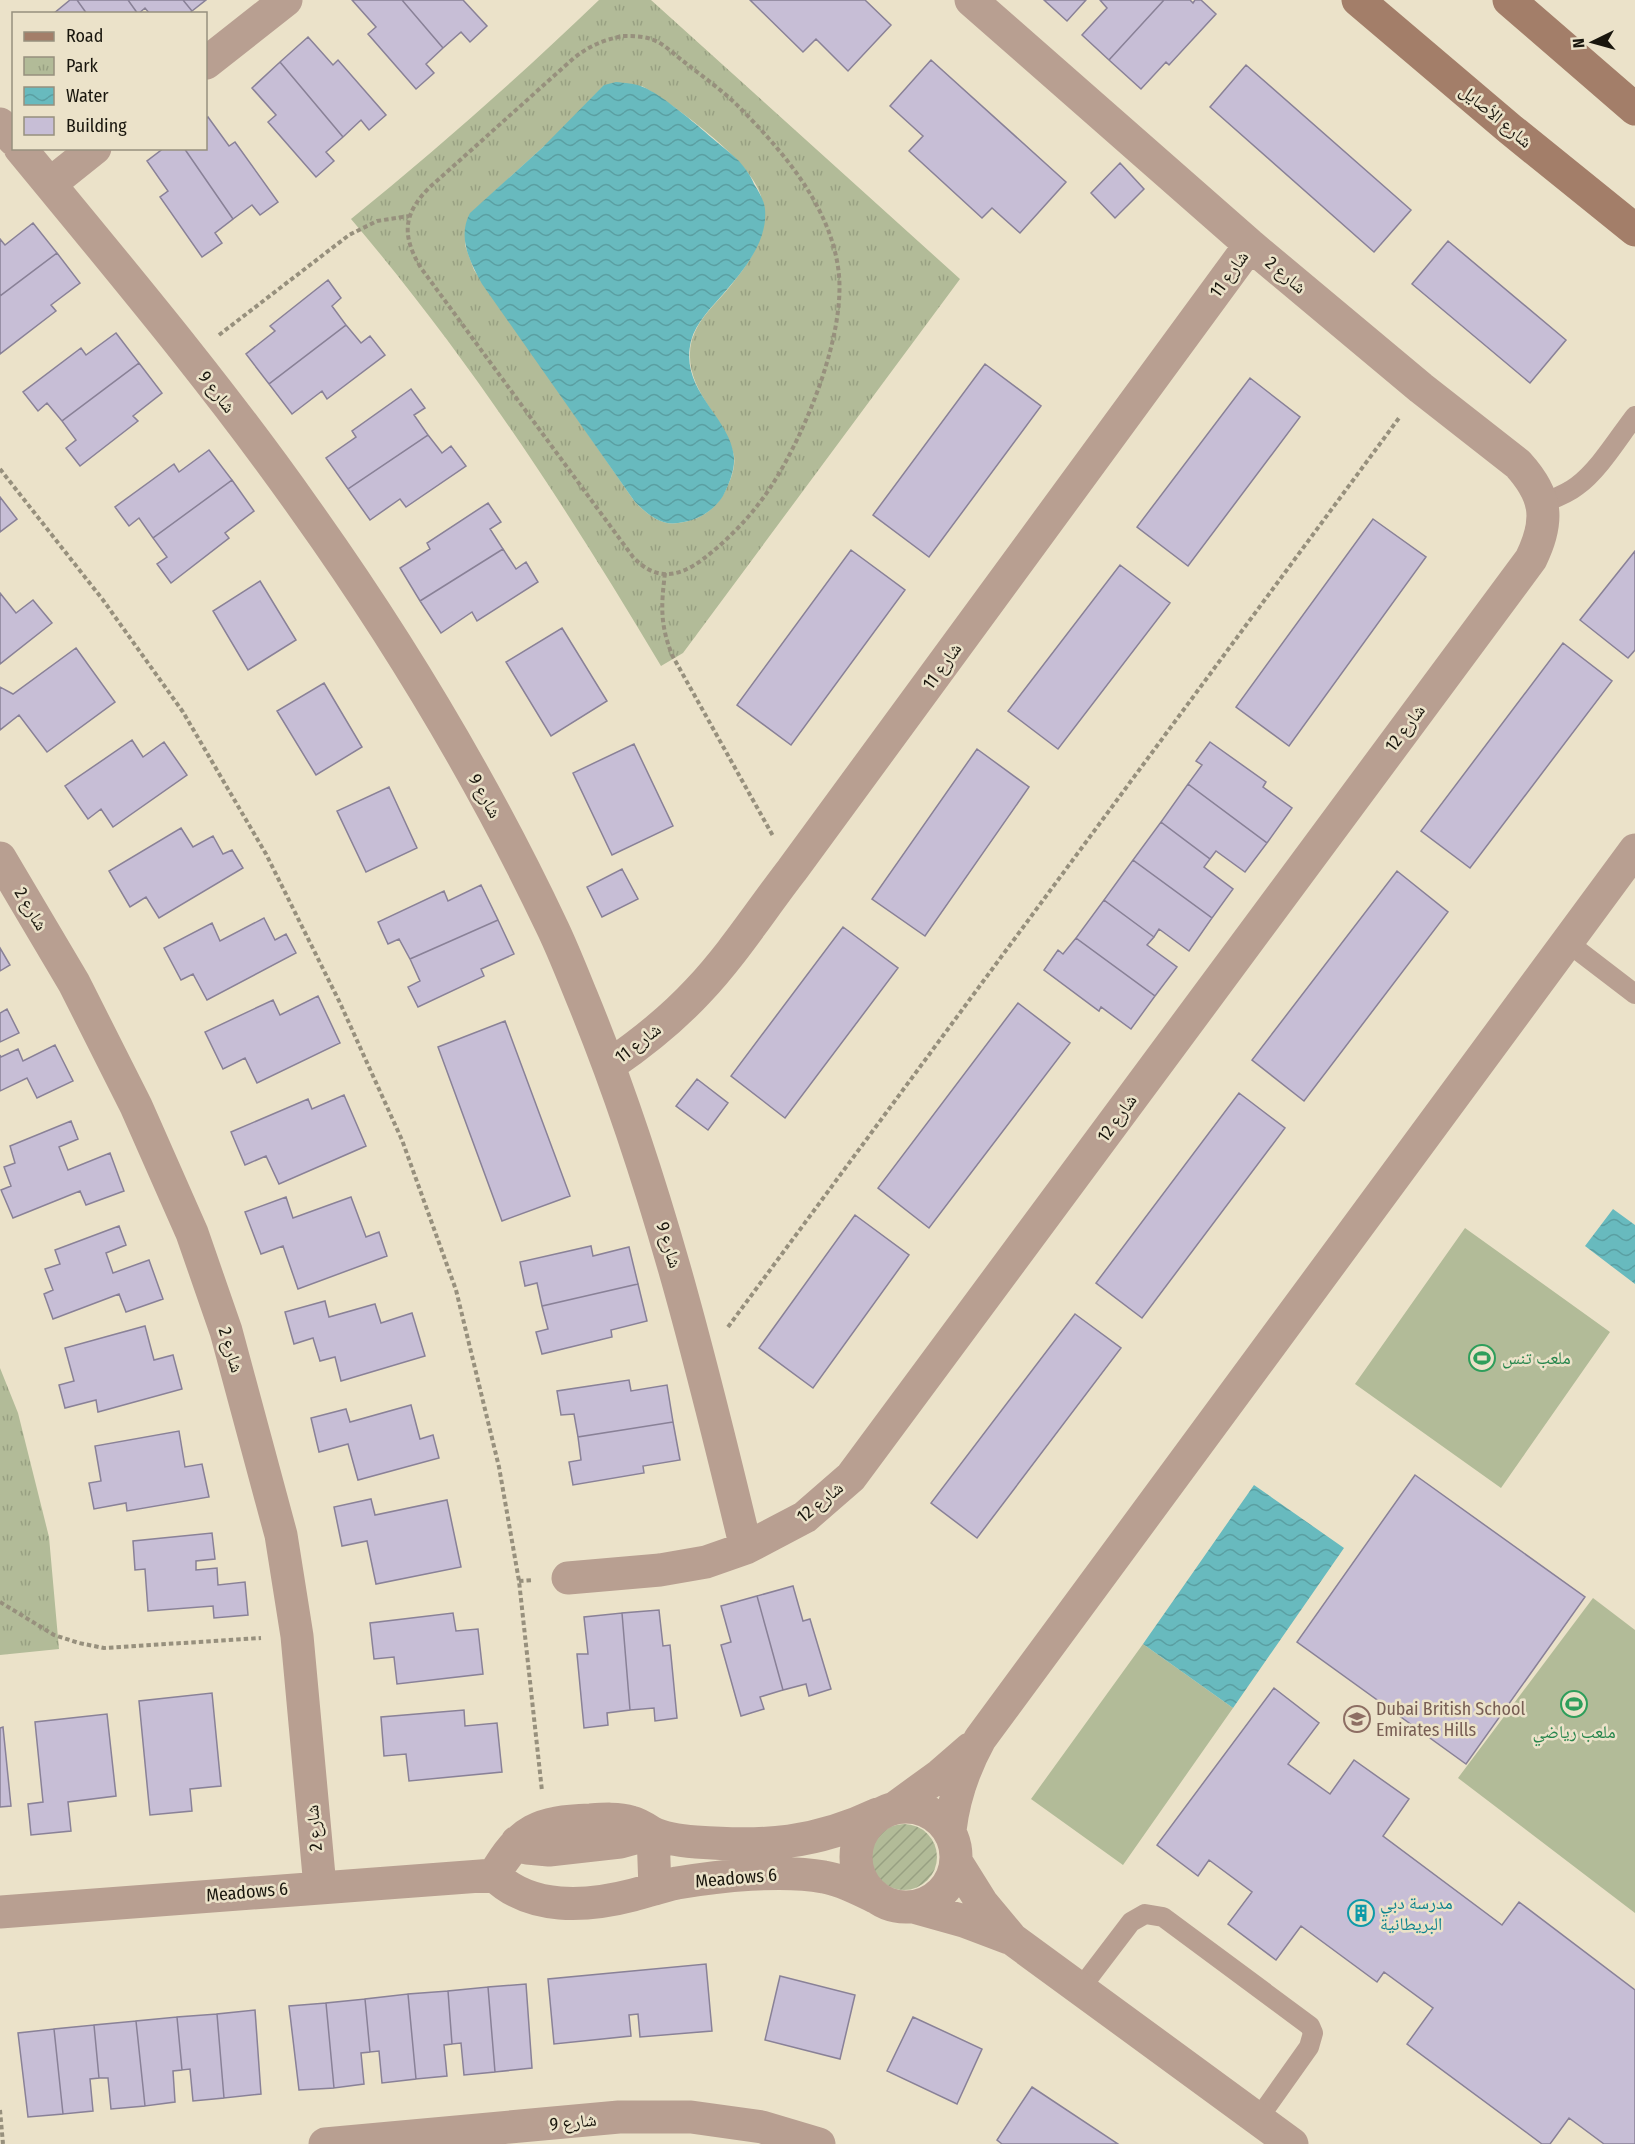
<svg xmlns="http://www.w3.org/2000/svg" width="1635" height="2144" font-family="'Fira Sans Condensed','Noto Naskh Arabic',sans-serif">
<style>
.grass{fill:#b2bb98}
.park{fill:url(#park-tufts);fill-rule:evenodd}
.garden{fill:url(#garden-furrows)}
.water{fill:url(#water-waves)}
.building{fill:#c7bed6;stroke:#898197;stroke-width:1.5}
.lines{fill:none;stroke-linecap:round;stroke-linejoin:round}
.path{stroke:#97907d;stroke-width:4;stroke-dasharray:4.5 3;stroke-linecap:butt}
.service{stroke:#b89f91;stroke-width:20}
.minor{stroke:#b89f91;stroke-width:33}
.secondary{stroke:#a37e69;stroke-width:33}
.labels{text-anchor:middle;dominant-baseline:central;stroke-width:5;stroke-linejoin:round;paint-order:stroke}
.street-label{font-size:18px;fill:#19160d;stroke:#ebe2c9}
.leisure-label{font-size:18px;fill:#27864d;stroke:#ebe2c9;text-anchor:start}
.education-label{font-size:18px;fill:#785e54;stroke:#ebe2c9;text-anchor:start}
.culture-label{font-size:18px;fill:#0d838f;stroke:#ebe2c9;text-anchor:start}
</style>
<defs>
<pattern id="park-tufts" width="24" height="20" patternUnits="userSpaceOnUse" patternTransform="scale(1.5)"><rect width="24" height="20" fill="#b2bb98"/><path d="M3 7l-1-3M5 7V3M7 7l1-3M15 17l-1-3M17 17v-4M19 17l1-3" fill="none" stroke="#98a082"/></pattern>
<pattern id="garden-furrows" width="10" height="10" patternUnits="userSpaceOnUse" patternTransform="scale(1.5)"><rect width="10" height="10" fill="#b2bb98"/><path d="M-1 1l2-2M0 10L10 0M9 11l2-2" fill="none" stroke="#98a082"/></pattern>
<pattern id="water-waves" width="16" height="10" patternUnits="userSpaceOnUse" patternTransform="scale(1.5)"><rect width="16" height="10" fill="#68babe"/><path d="M0 5q4-4 8 0t8 0" fill="none" stroke="#5a9fa2"/></pattern>
</defs>
<rect width="100%" height="100%" fill="#ebe2c9"/>
<path class="grass" d="M1465,1228l145,104 -109,156 -146,-104z
M1593,1598l42,32v283l-177,-135z
M1143,1644l90,64 -110,157 -92,-66z"/>
<path class="park" d="M599,0h52l309,279 -277,374 -22,13c-94,-158 -191,-307 -310,-447 86,-70 168,-142 248,-219zM642,86c31,18 110,75 119,110 1,5 -6,53 -8,58 -6,11 -14,21 -21,30 -17,22 -41,39 -42,69 -2,40 36,66 44,103 2,13 -5,28 -11,39 -9,16 -26,26 -45,28 -17,3 -31,-9 -43,-21l-161,-232 -9,-25 6,-32 72,-66z
M0,1368l18,45 31,124 10,112 -59,6z"/>
<path class="garden" d="M871 1857a33 33 0 1 1 66 0a33 33 0 1 1-66 0Z"/>
<path class="water" d="M616,82c8,1 19,1 27,5 18,7 53,37 69,51 9,8 19,15 27,23 6,7 12,15 15,23 5,8 10,16 11,25 3,32 -21,61 -41,84 -12,14 -28,29 -33,48 -12,50 39,75 43,116 1,13 -5,27 -11,39 -10,16 -27,25 -45,27 -17,3 -31,-9 -43,-21l-153,-218c-12,-22 -25,-47 -12,-71l73,-66 61,-62z
M1613,1209l22,16v59l-50,-38z
M1254,1485l90,63 -111,160 -90,-64z"/>
<path class="building" d="M70,0h7l10,14h-34z
M77,0h51l10,14h-51z
M128,0h55l9,11 -3,3h-39l-5,-6 -7,6z
M183,0h23l-14,11z
M352,0h50l41,48 -17,16 8,9 -18,16 -48,-55 8,-7z
M402,0h61l24,26 -17,16 -9,-10 -18,16z
M750,0h115l26,25 -43,46 -32,-32 -13,13z
M1044,0h42l-19,21z
M1164,0l-55,60 -27,-25 25,-27 -7,-8z
M1164,0h26l3,3 2,-3h6l15,14 -47,51 -3,-3 -25,27 -32,-29z
M308,37l25,28 5,-5 48,55 -17,15 -8,-10 -18,17 -63,-75z
M931,60l135,122 -46,51 -28,-25 -10,10 -73,-67 14,-15 -33,-30z
M280,62l63,75 -17,15 8,9 -18,16 -48,-55 8,-7 -24,-27z
M1246,65l165,145 -37,42 -164,-145z
M208,117l21,29 6,-4 43,60 -18,13 -8,-10 -19,14 -49,-71h22v-29z
M164,148h20l49,71 -18,14 7,10 -20,14 -42,-60 8,-6 -21,-30z
M1120,163l24,26 -29,29 -24,-25z
M33,223l24,30 -57,43v-57l5,6z
M1448,241l118,99 -36,43 -118,-99z
M57,253l23,30 -29,22 5,6 -56,43v-58z
M328,280l13,18 -9,8 14,19 -77,59 -23,-30 29,-23 -5,-5z
M346,325l15,18 9,-7 15,19 -58,44 -5,-8 -30,23 -23,-30z
M116,333l23,30 -77,58 -15,-18 -9,8 -15,-19 58,-44 5,7z
M139,363l23,30 -29,23 5,5 -58,45 -14,-18 10,-8 -14,-19z
M985,364l56,42 -112,151 -56,-42z
M1250,378l50,39 -112,149 -51,-39z
M411,389l14,19 -11,7 14,20 -80,54 -22,-31 30,-21 -4,-6z
M428,435l14,18 9,-7 15,20 -60,41 -6,-8 -30,21 -22,-31z
M209,450l23,30 -79,58 -14,-20 -10,8 -14,-19 59,-43 5,8z
M232,480l22,31 -29,22 4,5 -58,45 -14,-19 10,-7 -14,-19z
M0,497l17,22 -17,13z
M488,503l13,19 -11,7 13,20 -83,52 -20,-33 30,-19 -3,-6z
M1373,519l53,38 -137,189 -53,-39z
M503,549l13,20 10,-7 12,20 -61,39 -5,-9 -31,21 -21,-32z
M851,550l54,40 -114,155 -54,-40z
M1635,551v99l-7,8 -48,-38z
M1120,565l50,38 -112,146 -50,-38z
M260,581l36,59 -48,30 -35,-59z
M0,593l16,20 17,-13 19,23 -52,41z
M562,628l45,73 -56,35 -45,-74z
M1563,643l49,38 -142,187 -49,-37z
M76,648l39,54 -68,50 -28,-37 -19,15v-43l13,7z
M324,683l38,64 -46,28 -39,-64z
M132,740l11,17 21,-15 23,33 -74,52 -12,-18 -13,10 -23,-33z
M1210,742l56,40 -3,5 29,21 -25,35 -79,-59 14,-19 -6,-4z
M634,744l39,82 -61,29 -39,-82z
M977,749l52,38 -104,149 -53,-37z
M1188,784l79,59 -22,29 -29,-21 -6,8 -49,-37z
M389,787l28,61 -51,24 -29,-61z
M1161,822l49,37 -6,8 29,22 -21,29 -79,-58z
M181,828l12,19 20,-11 10,18 9,-4 11,18 -84,50 -13,-21 -16,10 -21,-36z
M1133,860l79,58 -23,33 -30,-22 -5,8 -50,-37z
M622,869l16,30 -36,18 -15,-30z
M1397,871l51,41 -144,189 -52,-41z
M481,885l17,35 -88,39 -11,-20 -11,5 -10,-22 66,-31 4,10z
M1104,900l50,37 -7,8 30,22 -22,29 -79,-58z
M264,918l11,22 11,-6 10,19 -89,47 -14,-26 -12,6 -17,-32 48,-25 8,18z
M498,920l16,34 -33,15 3,7 -66,31 -10,-20 12,-6 -10,-22z
M843,927l55,41 -113,150 -54,-42z
M1076,938l79,58 -24,33 -30,-22 -2,4 -55,-41 14,-20 5,4z
M0,948l10,17 -10,6z
M318,996l22,47 -83,40 -12,-25 -22,11 -18,-37 68,-32 7,15z
M1018,1003l52,40 -141,185 -51,-40z
M7,1009l12,24 -19,9v-29z
M505,1021l65,175 -68,25 -64,-174z
M55,1045l18,36 -36,17 -10,-20 -27,13v-36l1,2 17,-8 5,12z
M697,1079l31,24 -20,27 -32,-24z
M1239,1093l46,35 -143,190 -46,-35z
M344,1095l22,51 -87,38 -13,-28 -21,9 -14,-33 77,-33 4,10z
M71,1121l7,18 -19,8 9,23 42,-17 14,38 -38,14 -6,-14 -67,27 -12,-28 10,-4 -7,-19 11,-4 -5,-17z
M286,1197l7,21 58,-21 15,40 13,-5 8,24 -89,33 -15,-43 -22,8 -16,-42z
M855,1215l54,40 -96,133 -54,-40z
M119,1226l7,19 -20,8 7,20 36,-13 14,39 -37,13 -7,-18 -66,25 -9,-25 9,-4 -8,-21 15,-5 -5,-14z
M591,1246l2,10 36,-9 9,37 -96,22 -5,-23 -12,3 -5,-24z
M638,1284l9,37 -36,9 1,7 -70,17 -6,-22 12,-3 -6,-23z
M325,1301l4,16 46,-13 6,19 31,-10 13,43 -84,25 -6,-24 -15,4 -7,-23 -19,6 -9,-32z
M1075,1314l46,34 -144,190 -46,-35z
M145,1326l9,34 19,-5 9,34 -84,23 -2,-12 -31,8 -6,-23 15,-4 -9,-33z
M629,1380l2,11 36,-6 6,37 -95,15 -4,-23 -13,1 -4,-24z
M411,1405l9,34 13,-4 6,23 -81,22 -10,-36 -29,8 -8,-34 35,-9 4,13z
M673,1422l7,38 -37,6 1,7 -71,12 -4,-23 12,-2 -3,-23z
M179,1431l6,36 17,-3 7,33 -82,14 -1,-8 -32,6 -5,-26 12,-2 -6,-35z
M1415,1475l170,122 -119,167 -169,-122z
M371,1499l4,16 72,-15 14,67 -85,17 -9,-43 -25,5 -8,-39z
M212,1533l3,26 -19,2v9l21,-2 1,17 27,-3 3,33 -34,3 -1,-12 -65,5 -3,-42 -10,1 -2,-29z
M793,1586l10,35 7,-2 21,70 -22,7 -3,-12 -23,6 -26,-94z
M757,1596l26,94 -23,7 4,12 -23,7 -20,-71 10,-3 -10,-36z
M659,1610l4,36 7,-1 7,73 -22,3 -1,-13 -24,2 -8,-97z
M453,1613l3,18 22,-2 5,45 -86,10 -3,-27 -20,2 -4,-36z
M622,1613l8,97 -23,3 1,12 -24,3 -7,-74h11l-4,-37z
M1274,1688l45,35 -31,41 42,30 24,-34 55,39 -26,37 119,89 17,-23 116,88v154h-31l-35,-26 -19,26h-8l-135,-100 26,-36 -49,-36 -7,10 -76,-56 -25,34 -48,-36 24,-32 -43,-32 -11,16 -41,-31z
M212,1693l9,93 -31,3 2,22 -42,4 -11,-114z
M464,1710l1,16 32,-3 5,49 -93,9 -3,-27 -22,2 -3,-39z
M107,1714l9,82 -48,6 3,29 -40,4 -3,-31 15,-2 -8,-80z
M3,1727l8,79 -11,1v-79z
M706,1964l6,67 -72,6 -2,-23 -9,1 2,21 -77,8 -6,-65z
M780,1976l75,19 -15,64 -75,-19z
M526,1984l6,84 -37,4 -7,-85z
M488,1987l7,85 -31,3 -3,-32 -9,1 -4,-53z
M448,1991l4,53 -8,1 3,31 -31,3 -8,-85z
M408,1994l8,85 -34,4 -3,-32 -9,1 -5,-53z
M365,1999l5,53 -9,1 3,31 -30,4 -8,-85z
M326,2003l8,85 -35,2 -10,-84z
M255,2010l6,84 -37,4 -7,-84z
M217,2014l7,84 -31,3 -3,-32 -8,1 -5,-53z
M177,2017l5,53 -9,1 2,31 -30,4 -9,-85z
M913,2017l69,32 -25,55 -70,-33z
M136,2021l9,85 -34,3 -3,-31h-9l-5,-53z
M94,2025l5,53 -9,1 3,32 -30,3 -9,-85z
M54,2029l9,85 -35,3 -10,-84z
M1032,2087l86,57h-116l-5,-4z"/>
<g class="lines">
<path class="path" d="M623,36c12,0 24,0 35,6 9,5 17,13 25,19 19,15 39,29 56,46 43,43 90,98 99,160 10,63 -32,165 -66,218 -16,25 -37,48 -60,67 -26,22 -52,34 -79,5l-212,-289c-20,-33 -18,-55 10,-82l143,-128c15,-12 29,-18 49,-22z
M219,335l130,-100 28,-14 32,-5
M0,469l103,131 80,112 83,142 74,149 62,137 54,150 43,177 20,114 23,210
M665,573c-4,33 -5,51 7,82l101,181
M728,1327l671,-909
M519,1581l14,-1
M0,1602l54,33 25,8 25,5 157,-10
M0,2110l3,34"/>
<path class="service" d="M1543,503c12,-5 24,-9 34,-17 22,-16 41,-48 58,-70
M1567,942l68,52
M1080,1989l51,-67 14,-8 18,3 147,109 3,7 -4,14 -51,72"/>
<path class="minor" d="M206,63l80,-63
M0,124l14,16
M20,148c97,118 196,235 284,360 95,133 179,273 249,421 10,21 19,44 28,66 74,179 120,366 165,553
M50,184l45,-36
M0,858l74,125 62,123 56,127 34,98 55,204 16,101 23,251
M610,1065c32,-22 62,-46 88,-74 35,-37 63,-81 94,-121l458,-625
M568,1578l92,-8 46,-8 40,-14 59,-31 46,-40 680,-918c19,-39 16,-63 -13,-95l-97,-76 -171,-143 -279,-245
M856 1857a50 50 0 1 1 100 0a50 50 0 1 1-100 0Z
M896,1807l44,-32 30,-26
M950,1830c4,-34 14,-62 30,-91l655,-889
M653,1833l2,56
M517,1842l10,6 22,2 71,-8 33,-9
M957,1863l25,40 30,36 280,205
M494,1875c27,-46 44,-53 96,-55 14,-1 28,-2 41,2 8,2 14,6 20,10 13,7 31,9 45,10 69,5 119,2 182,-28
M914,1907l50,14 45,17
M0,1912l494,-37c36,36 93,32 139,20 15,-4 29,-9 44,-12 42,-7 105,-14 147,-6 18,3 34,12 51,20
M325,2144l294,-27h72l71,10 57,17"/>
<path class="secondary" d="M1358,0l152,129 125,101
M1509,0l126,109"/>
</g>
<defs>
<symbol id="stadium-ring" viewBox="-11 -11 22 22"><circle r="9.5" fill="#ebe2c9" stroke="#2e9e5b" stroke-width="1.5"/><path d="M0-5a6.5 5 0 1 0 0 10a6.5 5 0 1 0 0-10ZM-3.5-1.8h7v3.6h-7Z" fill="#2e9e5b"/></symbol>
<symbol id="school-ring" viewBox="-11 -11 22 22"><circle r="9.5" fill="#ebe2c9" stroke="#8d6e63" stroke-width="1.5"/><path d="M0-5L7-2L0 1L-7-2ZM-4 1L0 2.5L4 1V4Q0 6-4 4Z" fill="#8d6e63"/></symbol>
<symbol id="building-ring" viewBox="-11 -11 22 22"><circle r="9.5" fill="#ebe2c9" stroke="#0f9aa8" stroke-width="1.5"/><path d="M-4-6H4V6H1V3H-1V6H-4ZM-2.5-4.3h1.7v1.8h-1.7ZM.8-4.3h1.7v1.8H.8ZM-2.5-1h1.7V.8h-1.7ZM.8-1h1.7V.8H.8Z" fill="#0f9aa8"/></symbol>
</defs>
<g fill-rule="evenodd">
<use href="#stadium-ring" x="1467" y="1343" width="30" height="30"/>
<use href="#stadium-ring" x="1559" y="1689" width="30" height="30"/>
<use href="#school-ring" x="1342" y="1704" width="30" height="30"/>
<use href="#building-ring" x="1346" y="1898" width="30" height="30"/>
</g>
<g class="labels">
<g class="street-label">
<text transform="translate(1496 116) rotate(40)">شارع الأصايل</text>
<text transform="translate(1229 274) rotate(-54)">شارع 11</text>
<text transform="translate(1286 275) rotate(40)">شارع 2</text>
<text transform="translate(217 392) rotate(52)">شارع 9</text>
<text transform="translate(942 666) rotate(-54)">شارع 11</text>
<text transform="translate(1405 728) rotate(-53)">شارع 12</text>
<text transform="translate(485 796) rotate(61)">شارع 9</text>
<text transform="translate(31 909) rotate(59)">شارع 2</text>
<text transform="translate(638 1043) rotate(-38)">شارع 11</text>
<text transform="translate(1117 1118) rotate(-54)">شارع 12</text>
<text transform="translate(669 1245) rotate(73)">شارع 9</text>
<text transform="translate(231 1350) rotate(73)">شارع 2</text>
<text transform="translate(820 1502) rotate(-39)">شارع 12</text>
<text transform="translate(314 1828) rotate(-95)">شارع 2</text>
<text transform="translate(736 1878) rotate(-5)">Meadows 6</text>
<text transform="translate(247 1892) rotate(-5)">Meadows 6</text>
<text transform="translate(573 2122) rotate(-6)">شارع 9</text>
</g>
<g class="leisure-label">
<text x="1502" y="1358">ملعب تنس</text>
<text x="1574" y="1732" text-anchor="middle">ملعب رياضي</text>
</g>
<g class="education-label">
<text x="1376" y="1709">Dubai British School<tspan x="1376" dy="21">Emirates Hills</tspan></text>
</g>
<g class="culture-label">
<text x="1380" y="1903">مدرسة دبي<tspan x="1380" dy="21">البريطانية</tspan></text>
</g>
</g>
<rect x="12" y="12" width="195" height="138" fill="#ebe2c9" stroke="#97907e" stroke-width="1.5"/>
<rect x="24" y="32" width="30" height="9" fill="#a37e69" stroke="#97907e" stroke-width="1.5"/>
<text x="66" y="42" font-size="18" fill="#19160d">Road</text>
<rect x="24" y="57" width="30" height="18" fill="url(#park-tufts)" stroke="#97907e" stroke-width="1.5"/>
<text x="66" y="72" font-size="18" fill="#19160d">Park</text>
<rect x="24" y="87" width="30" height="18" fill="url(#water-waves)" stroke="#97907e" stroke-width="1.5"/>
<text x="66" y="102" font-size="18" fill="#19160d">Water</text>
<rect x="24" y="117" width="30" height="18" fill="#c7bed6" stroke="#97907e" stroke-width="1.5"/>
<text x="66" y="132" font-size="18" fill="#19160d">Building</text>
<g transform="translate(1593 42) rotate(265)" stroke="#ebe2c9" stroke-width="4.5" paint-order="stroke">
<path d="M0-4.5L10 22L0 15L-10 22Z" fill="#19160d"/>
<text y="-9" font-size="16" font-weight="bold" text-anchor="middle" fill="#19160d">N</text>
</g>
</svg>
